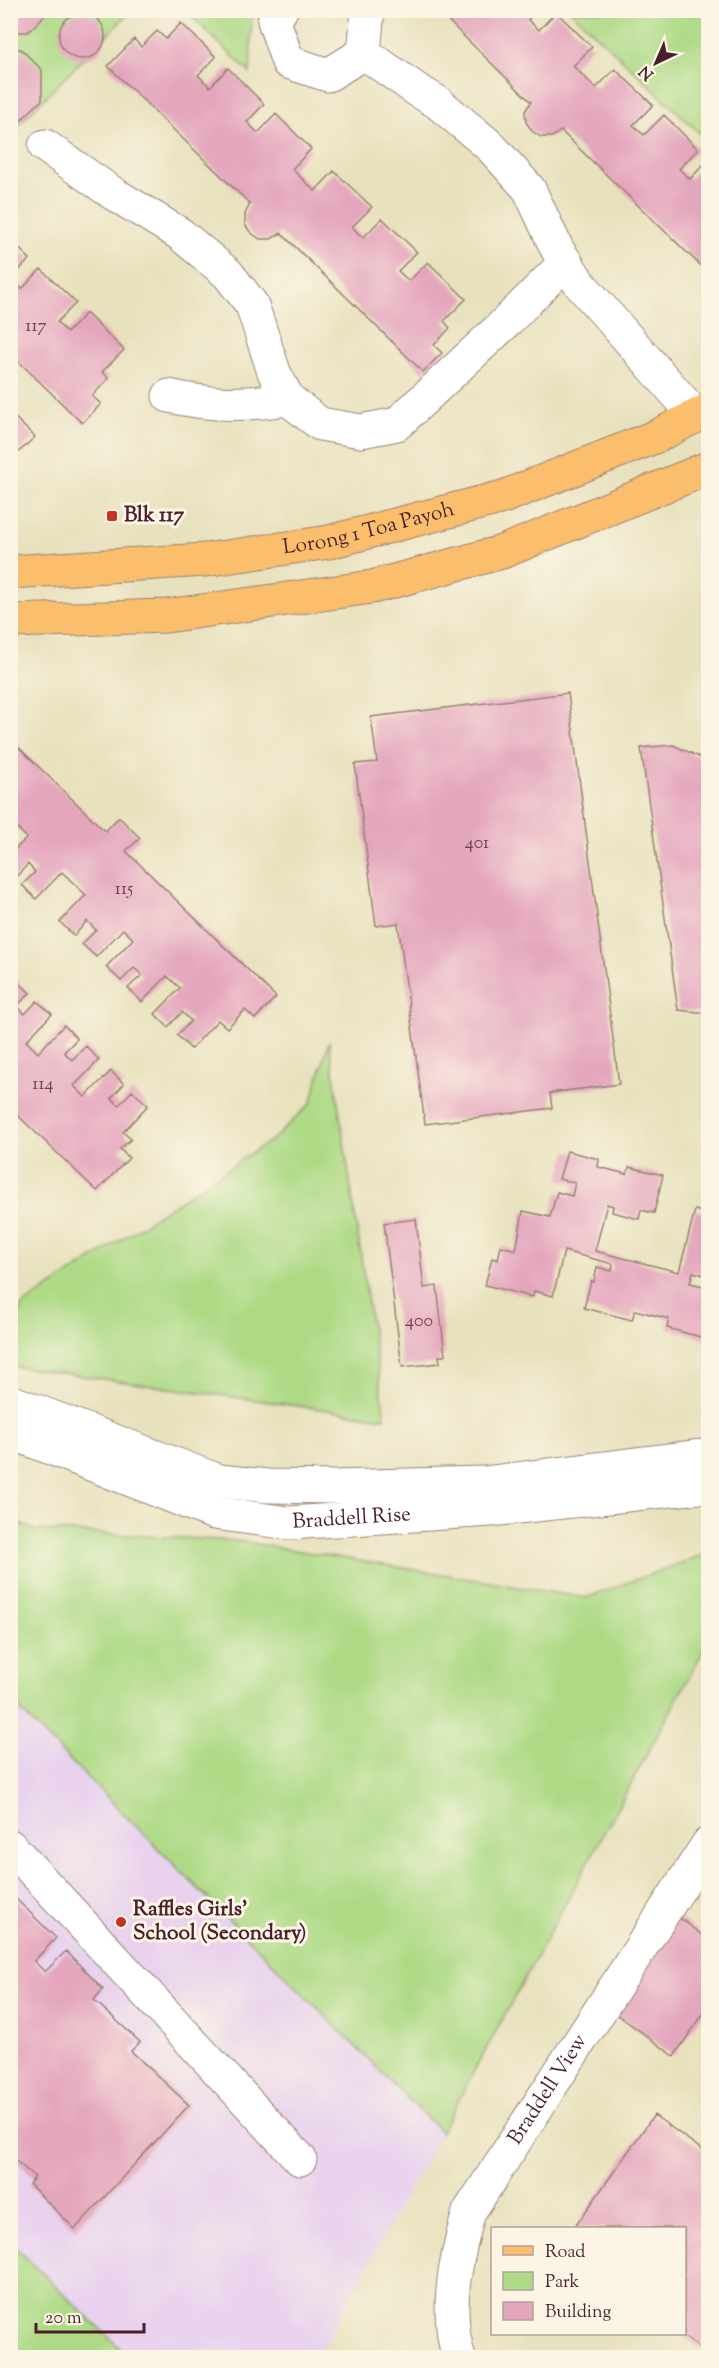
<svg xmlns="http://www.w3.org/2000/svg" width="719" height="2368" font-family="'Sorts Mill Goudy',serif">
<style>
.built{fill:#e8d2ee}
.green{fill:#aeda86;stroke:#7c7c58;stroke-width:1.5}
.building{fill:#e4a6bd}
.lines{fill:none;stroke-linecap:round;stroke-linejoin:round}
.minor-casing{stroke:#998074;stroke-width:35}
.major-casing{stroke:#998074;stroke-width:35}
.minor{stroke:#fff;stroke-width:33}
.major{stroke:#fabe6d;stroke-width:33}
.poi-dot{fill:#c8321e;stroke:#fcf5e5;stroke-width:2}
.labels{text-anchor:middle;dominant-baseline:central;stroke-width:6;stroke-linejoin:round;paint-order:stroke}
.number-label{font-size:18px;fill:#704150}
.poi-label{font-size:21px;font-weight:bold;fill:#4a1f2b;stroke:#fcf5e5;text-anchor:start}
.street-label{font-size:21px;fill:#4a1f2b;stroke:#fcf5e5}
</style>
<rect width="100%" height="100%" fill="#fcf5e5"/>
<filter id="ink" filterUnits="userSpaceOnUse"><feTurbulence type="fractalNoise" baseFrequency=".0167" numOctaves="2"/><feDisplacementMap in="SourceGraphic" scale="12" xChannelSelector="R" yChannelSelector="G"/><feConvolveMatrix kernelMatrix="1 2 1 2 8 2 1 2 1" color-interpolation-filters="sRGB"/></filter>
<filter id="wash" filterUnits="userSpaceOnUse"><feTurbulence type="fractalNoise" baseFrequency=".008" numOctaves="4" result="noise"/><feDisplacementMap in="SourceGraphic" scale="24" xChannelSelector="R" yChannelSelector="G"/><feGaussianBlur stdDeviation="1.35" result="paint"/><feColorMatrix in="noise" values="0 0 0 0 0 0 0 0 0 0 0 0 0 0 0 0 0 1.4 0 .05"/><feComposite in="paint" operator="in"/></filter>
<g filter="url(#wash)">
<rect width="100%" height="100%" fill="#e8e1be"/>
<path class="built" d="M10,1701l431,431 -124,225h-306z"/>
<path class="green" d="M11,11h120l-120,121z
M186,11h66l-2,62z
M571,11h137v130z
M329,1041l56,377 -374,-52v-35l12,-26 254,-169 34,-33z
M11,1520l24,10 204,11 347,57 122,-45v89l-267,490 -430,-431z
M10,2243h1l118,114h-118z"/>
<g id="blocks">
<path class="building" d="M10,10h40l-22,22h-18z
M437,10h100l-9,10 11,10 17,-18 36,35 -19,19 23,22 19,-19 38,36 -20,20 11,10 20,-20 34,34 -19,20 11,10 18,-19v104l-4,5 -143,-138 -9,6h-11l-9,-6 -6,-9 -1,-11 6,-9z
M59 36a23 23 0 1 1 46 0a23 23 0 1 1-46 0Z
M181,23l35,34 -18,18 12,12 18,-19 36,36 -17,18 11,11 18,-19 35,35 -19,20 23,22 19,-20 38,36 -20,20 11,11 19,-20 35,34 -19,19 11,10 19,-19 38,37 -22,22 6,7 -16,17 8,8 -19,19 -142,-139 -10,6h-11l-9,-6 -6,-8v-11l5,-10 -142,-138 26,-27 7,8 16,-16 9,8z
M10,49h11l21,21v30l-22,21 -10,-1z
M10,240l20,19 -19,19 11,11 19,-20 35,34 -19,19 10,11 19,-20 38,37 -22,22 7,6 -17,18 9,8 -19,19 -72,-70z
M10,413l25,24 -25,23z
M568,693l51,391 -69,9 2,15 -127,16 -27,-201 -22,3 -21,-162 22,-2 -6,-45z
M10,739l95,92 14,-14 21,21 -14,13 150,146 -21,22 -10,-9 -18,18 -9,-8 -27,29 -14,-14 14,-14 -9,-9 -14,15 -13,-13 25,-26 -13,-12 -25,26 -14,-14 14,-13 -8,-7 -13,13 -15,-14 27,-28 -10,-10 -27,28 -14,-13 14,-14 -9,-9 -13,15 -14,-14 26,-27 -24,-23 -26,27 -14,-14 13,-13 -7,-8 -13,14 -5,-4v-20l17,-16 -13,-13 -4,4z
M673,745l35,16v252l-30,-3 -37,-262z
M16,980l14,13 -13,13 8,8 12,-13 15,13 -26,27 12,12 26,-28 13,14 -13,13 8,8 14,-14 13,14 -25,26 11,11 26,-26 13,13 -13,14 8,7 13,-14 16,14 -25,27 8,7 -11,10 9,9 -32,33 -87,-83v-123z
M567,1151l32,8 -1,8 29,7 2,-7 34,8 -9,38 -13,-3 -2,9 -27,-7 1,-6 -6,-2 -12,47 84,21 16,-62 13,4v62l-15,-4 -3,11 18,4v52l-41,-11 2,-9 -34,-9 -3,10 -48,-12 7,-27 3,1 3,-15 15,4 1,-7 -49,-13 -11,45 -19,-5 -1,6 -48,-12 7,-27 6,2 3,-14 15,4 7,-39 27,6 7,-25 15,4 3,-13 -16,-4z
M416,1219l8,69 13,-2 8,70h-6l1,7 -38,4 -18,-144z
M10,1893l46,45 -22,23 11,11 21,-21 37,38 -9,11 46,42 -9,9 58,54 -114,124 -46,-45 6,-7 -25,-21z
M677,1916l25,19 6,-9v81l-34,49 -63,-46z
M654,2115l54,39v182l-8,12 -20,-14h4v-106h-110z"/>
</g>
</g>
<g filter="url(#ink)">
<use href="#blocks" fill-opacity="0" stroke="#998074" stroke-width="1.5"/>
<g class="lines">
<defs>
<g id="minor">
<path d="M281,10l-7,11 14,41 40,13 36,-22"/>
<path d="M364,53l53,37 20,12 53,44 39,43 28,60 23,35 116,132"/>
<path d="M364,53l4,-43"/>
<path d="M45,146l69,48 66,40 48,40 24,31 22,67 14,27 32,25 41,7 36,-7 105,-98 64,-64"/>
<path d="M169,396c43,10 76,9 119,3"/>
<path d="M10,1401l209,80 49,5 65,1 151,-4 224,-28"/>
<path id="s1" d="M10,1432l204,81 75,10 202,-13 217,-24"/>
<path d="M10,1846l290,313"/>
<path id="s2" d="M459,2358c-15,-49 -3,-99 10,-146l239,-368"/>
</g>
<g id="major">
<path id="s3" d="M10,572l195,-12 124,-18 174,-45 154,-61 51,-26"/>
<path d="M10,621l156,-5 206,-29 130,-35 206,-84"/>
</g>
</defs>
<use href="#minor" class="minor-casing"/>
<use href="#major" class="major-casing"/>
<use href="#minor" class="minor"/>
<use href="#major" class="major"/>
</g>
</g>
<g class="poi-dot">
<rect x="106" y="510" width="12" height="12" rx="3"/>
<circle cx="121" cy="1922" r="6"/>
</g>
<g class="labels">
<g class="number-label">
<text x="36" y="327">117</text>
<text x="477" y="844">401</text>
<text x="124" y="890">115</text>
<text x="43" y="1085">114</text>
<text x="419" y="1322">400</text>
</g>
<g class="poi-label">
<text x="124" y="516">Blk 117</text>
<text x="133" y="1910">Raffles Girls'<tspan x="133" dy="24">School (Secondary)</tspan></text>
</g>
<g class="street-label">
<text stroke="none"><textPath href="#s3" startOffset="362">Lorong 1 Toa Payoh</textPath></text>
<text stroke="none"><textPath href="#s1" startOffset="358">Braddell Rise</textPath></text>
<text stroke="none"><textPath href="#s2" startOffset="294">Braddell View</textPath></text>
</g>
</g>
<rect width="719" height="2368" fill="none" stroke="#fcf5e5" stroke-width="36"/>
<rect x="491" y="2227" width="195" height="108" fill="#fcf5e5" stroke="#b59f9b" stroke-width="1.5"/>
<rect x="503" y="2246" width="30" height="9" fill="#fabe6d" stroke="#b59f9b" stroke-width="1.5"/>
<text x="545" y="2257" font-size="18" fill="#4a1f2b">Road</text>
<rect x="503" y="2272" width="30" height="18" fill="#aeda86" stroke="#b59f9b" stroke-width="1.5"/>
<text x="545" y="2287" font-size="18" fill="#4a1f2b">Park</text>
<rect x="503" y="2302" width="30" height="18" fill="#e4a6bd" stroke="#b59f9b" stroke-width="1.5"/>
<text x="545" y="2317" font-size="18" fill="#4a1f2b">Building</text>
<g transform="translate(656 63) rotate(224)" stroke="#fcf5e5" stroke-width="4.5" paint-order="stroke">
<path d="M0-4.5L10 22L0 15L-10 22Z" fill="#4a1f2b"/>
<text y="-9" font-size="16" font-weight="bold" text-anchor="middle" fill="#4a1f2b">N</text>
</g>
<path d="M36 2323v9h108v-9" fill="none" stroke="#4a1f2b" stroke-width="3"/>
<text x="45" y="2323" font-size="18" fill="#4a1f2b" stroke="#fcf5e5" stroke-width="4.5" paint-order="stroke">20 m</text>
</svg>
